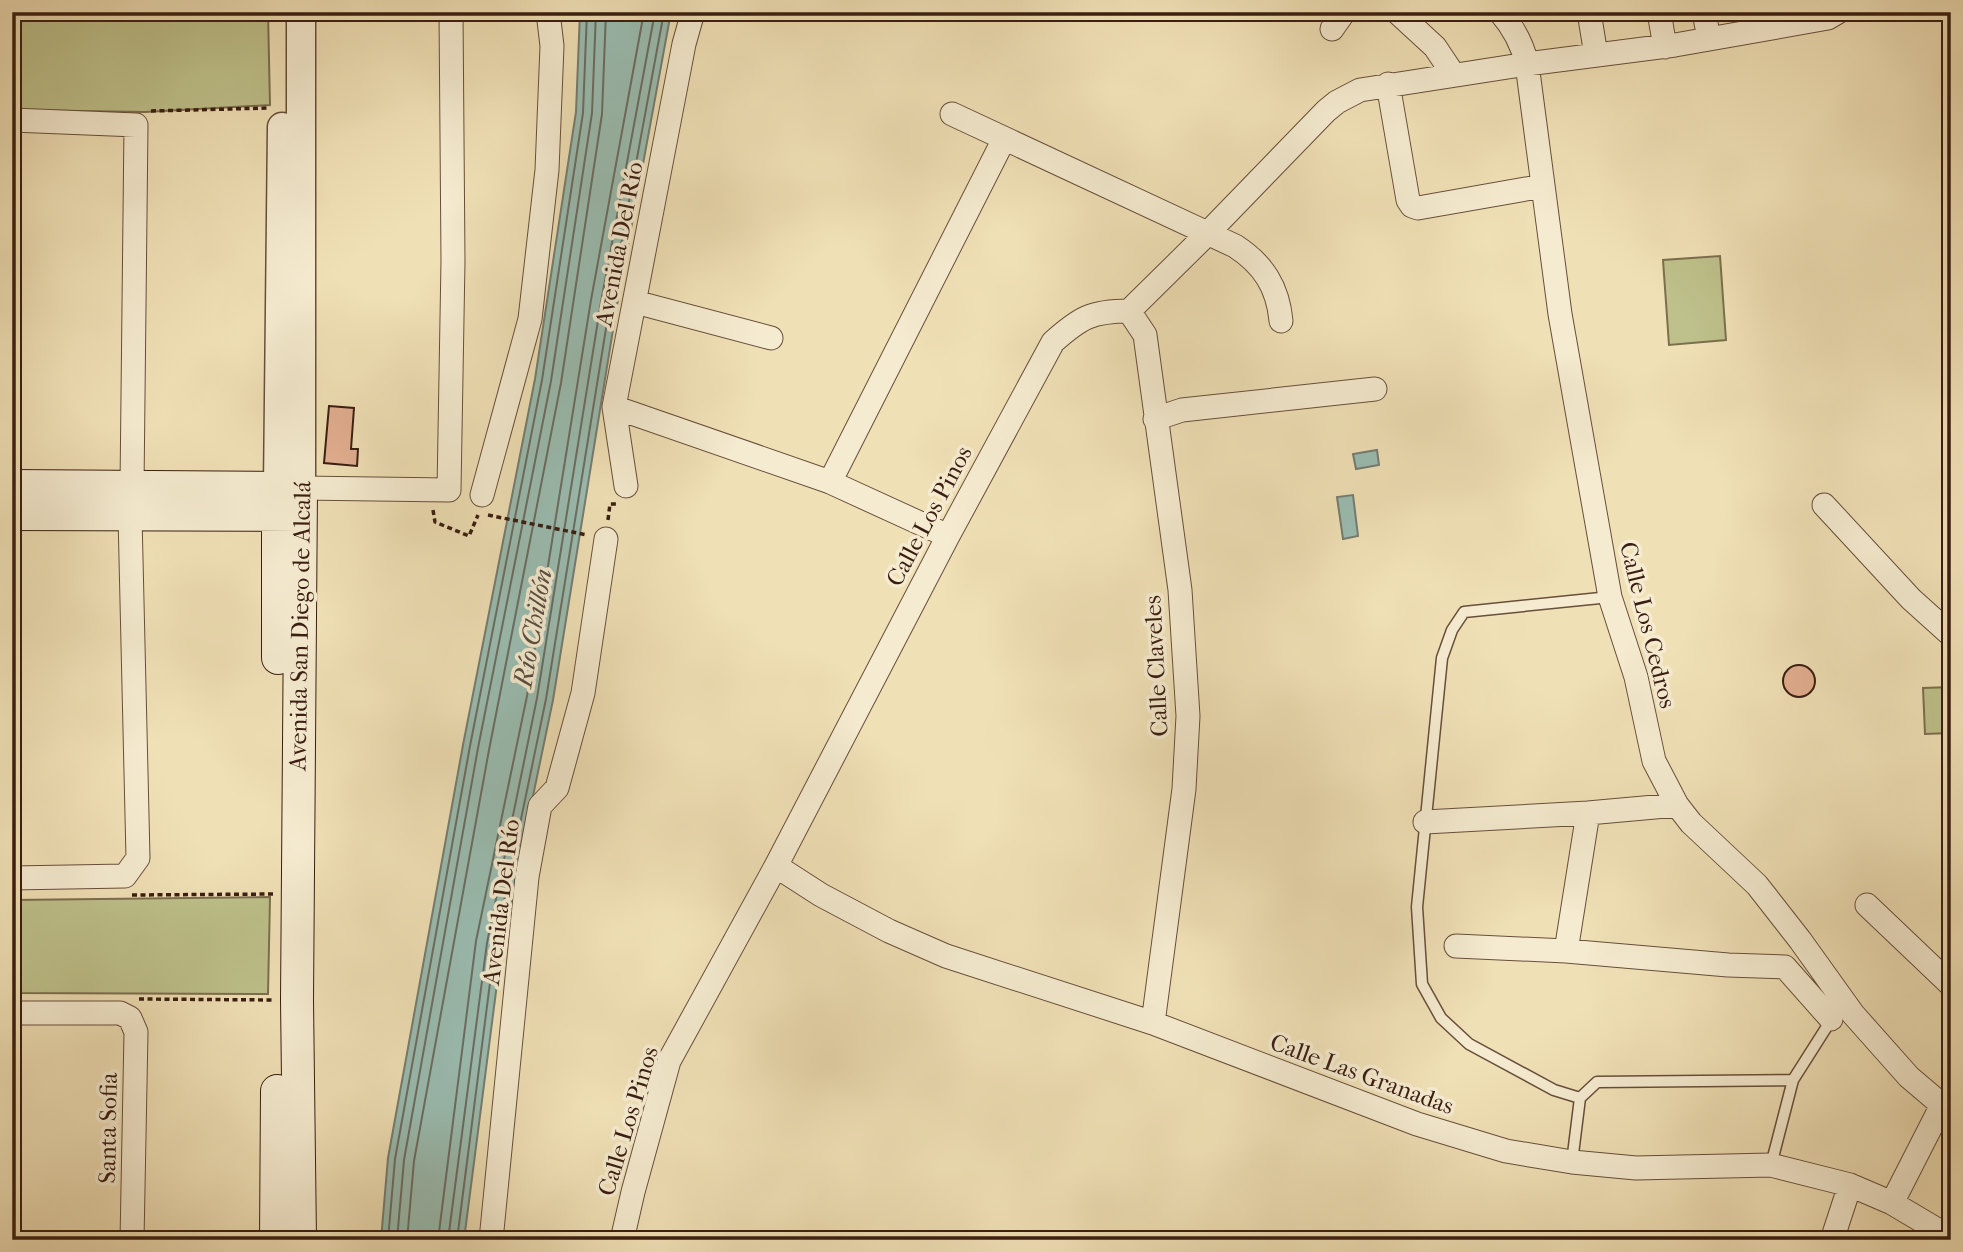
<svg xmlns="http://www.w3.org/2000/svg" width="1963" height="1252" font-family="'IM FELL French Canon',serif">
<style>
.green{fill:#bec18b;stroke:#7c6f4e;stroke-width:2}
.water{fill:#9abdb2;stroke:#747d72;stroke-width:2}
.lines{fill:none;stroke-linecap:round;stroke-linejoin:round}
.shore{stroke:#6a6d62;stroke-width:2}
.building{fill:#e2af91;stroke:#3a1d12;stroke-width:2}
.service-casing{stroke:#684e3b;stroke-width:13}
.minor-casing{stroke:#684e3b;stroke-width:25}
.tertiary-casing{stroke:#684e3b;stroke-width:31}
.secondary-casing{stroke:#3a1d12;stroke-width:34}
.path{stroke:#3a1d12;stroke-width:3.5;stroke-dasharray:5 3.5;stroke-linecap:butt}
.service{stroke:#f5ebd0;stroke-width:10}
.minor{stroke:#f5ebd0;stroke-width:23}
.tertiary{stroke:#f5ebd0;stroke-width:28}
.secondary{stroke:#f5ebd0;stroke-width:32}
.labels{text-anchor:middle;dominant-baseline:central;stroke-width:7;stroke-linejoin:round;paint-order:stroke}
.street-label{font-size:24px;fill:#3a1d12;stroke:#f5ebd0}
.water-label{font-size:26px;font-style:italic;fill:#574d42;stroke:#f5ebd0}
</style>
<rect width="100%" height="100%" fill="#f0e0b6"/>
<filter id="stains"><feTurbulence type="fractalNoise" baseFrequency=".00286" numOctaves="4"/><feColorMatrix values="0 0 0 0 .2 0 0 0 0 .09 0 0 0 0 .02 0 0 0 .5 -.17"/></filter>
<radialGradient id="worn" r=".72"><stop offset=".6" stop-color="#630" stop-opacity="0"/><stop offset="1" stop-color="#630" stop-opacity=".3"/></radialGradient>
<path class="green" d="M12,12h256l2,93 -125,7 -133,-2z
M1720,256l6,84 -57,5 -6,-85z
M1951,687v46l-26,1 -2,-46z
M270,897l-2,97 -256,-1v-93z"/>
<path class="water" d="M580,12h91l-54,293 -64,395 -51,245 -38,295h-83l7,-82 75,-413 72,-366 41,-267z
M1377,450l2,15 -23,4 -3,-15z
M1353,495l5,41 -15,3 -6,-42z"/>
<g class="lines">
<path class="shore" d="M388,1240l7,-81 75,-413 72,-366 41,-267 4,-101
M397,1240l7,-80 74,-412 73,-367 41,-268 4,-101
M407,1240l7,-79 75,-411 72,-367 41,-269 4,-102
M438,1240l38,-299 51,-245 64,-396 53,-288
M448,1240l39,-297 50,-245 64,-396 54,-290
M457,1240l38,-296 51,-245 64,-395 54,-292"/>
</g>
<path class="building" d="M329,406l25,2 -3,41h7l-1,17 -33,-3z
M1783 681a16 16 0 1 1 32 0a16 16 0 1 1-32 0Z"/>
<g class="lines">
<defs>
<path id="service" d="M1580,1098l-26,-8 -85,-46 -28,-26 -19,-34 -5,-77 25,-249 10,-28 12,-18 146,-15
M1572,1162l8,-64 17,-16 196,-2
M1771,1165l22,-85 40,-63"/>
<path id="minor" d="M1397,12l38,35 18,27
M1500,12c14,16 22,31 27,52l33,250 50,283 26,80 18,84 23,44 14,18 66,62 43,55 53,74 56,63 33,28 9,4
M1589,12l7,43
M1659,12l6,35
M1704,12l5,27
M1332,29l12,-17
M1388,84l20,116 4,6 6,2 125,-22
M952,114l283,132c28,18 43,41 46,75
M12,120l124,5 -4,362
M635,302l136,36
M1129,311l16,24 35,255 8,126 -4,73 -31,234
M614,407l216,75 118,54
M1155,419l27,-9 193,-21
M830,482l174,-343
M626,486l-12,-79 70,-363 9,-32
M301,488l148,2 4,-229 -2,-249
M482,495l48,-176 17,-149 5,-124 -4,-34
M1824,505l87,94 40,36
M1425,822l163,-9 89,-8
M776,866l45,29 68,36 57,25 207,67 264,101 89,27 66,11 64,6 135,-3 79,20 42,18 59,35
M12,878l113,-2 13,-18 -8,-342
M1867,905l84,80
M1456,946l110,5 162,14 57,2 46,52
M1566,951l22,-138
M12,1013h108l10,5 6,14 -4,208
M1892,1203l50,-98
M491,1240l36,-363 13,-71 17,-18 26,-95 23,-154
M622,1240l11,-48 36,-131 107,-195 172,-330 105,-194c27,-24 38,-31 76,-31l73,-72 124,-128 11,-9 23,-12 167,-26 148,-19 153,-27 10,-6
M1832,1240l18,-55"/>
<path id="tertiary" d="M301,12v476
M278,488l4,-361"/>
<path id="secondary" d="M12,486l289,2 -4,512 3,240
M12,514l288,1
M278,658v-170
M276,1240l1,-149"/>
</defs>
<use href="#service" class="service-casing"/>
<use href="#minor" class="minor-casing"/>
<use href="#tertiary" class="tertiary-casing"/>
<use href="#secondary" class="secondary-casing"/>
<path class="path" d="M151,111l118,-3
M433,510l2,12 34,14 9,-21
M488,515l99,20
M608,520l2,-16h7
M132,895l143,-1
M139,999l136,1"/>
<use href="#service" class="service"/>
<use href="#minor" class="minor"/>
<use href="#tertiary" class="tertiary"/>
<use href="#secondary" class="secondary"/>
</g>
<g class="labels">
<g class="street-label">
<text transform="translate(619 244) rotate(-79)">Avenida Del Río</text>
<text transform="translate(929 516) rotate(-62)">Calle Los Pinos</text>
<text transform="translate(1648 625) rotate(76)">Calle Los Cedros</text>
<text transform="translate(300 626) rotate(-89)">Avenida San Diego de Alcalá</text>
<text transform="translate(1156 666) rotate(-93)">Calle Claveles</text>
<text transform="translate(501 902) rotate(-83)">Avenida Del Río</text>
<text transform="translate(1362 1074) rotate(20)">Calle Las Granadas</text>
<text transform="translate(628 1121) rotate(-73)">Calle Los Pinos</text>
<text transform="translate(108 1128) rotate(-89)">Santa Sofia</text>
</g>
<g class="water-label">
<text transform="translate(533 628) rotate(-80)">Río Chillón</text>
</g>
</g>
<rect width="1963" height="1252" fill="none" stroke="#f0e0b6" stroke-width="42"/>
<rect x="14" y="14" width="1935" height="1224" fill="none" stroke="#3a1d12" stroke-width="3.5"/>
<rect x="21" y="21" width="1921" height="1210" fill="none" stroke="#3a1d12" stroke-width="2"/>
<rect width="100%" height="100%" filter="url(#stains)"/>
<rect width="100%" height="100%" fill="url(#worn)"/>
</svg>
